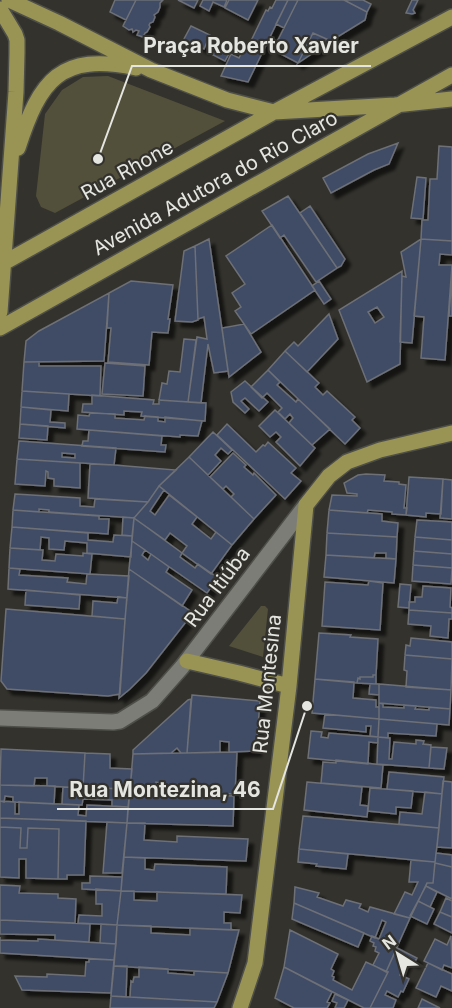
<svg xmlns="http://www.w3.org/2000/svg" width="452" height="1008" font-family="Inter,sans-serif">
<style>
.green{fill:#52503b}
.building{fill:#3f4b66;stroke:#6d7076;stroke-width:1.5;fill-rule:evenodd;filter:url(#shadow)}
.lines{fill:none;stroke-linecap:round;stroke-linejoin:round}
.minor-casing{stroke:#4f4f4a;stroke-width:18}
.major-casing{stroke:#4f4f4a;stroke-width:18}
.minor{stroke:#7d7d77;stroke-width:15}
.major{stroke:#999454;stroke-width:15}
.labels{text-anchor:middle;dominant-baseline:central;stroke-width:4.5;stroke-linejoin:round;paint-order:stroke}
.street-label{font-size:20px;fill:#e5e5e1;stroke:#33322d}
.leader{fill:none;stroke:#e5e5e1;stroke-width:2}
.callout-dot{fill:#e5e5e1;stroke:#33322d;stroke-width:2}
.callout-label{font-size:21px;text-anchor:middle;font-weight:bold;fill:#e5e5e1;stroke:#33322d;stroke-width:4.5;stroke-linejoin:round;paint-order:stroke}
</style>
<defs>
<filter id="shadow"><feDropShadow dx="5.5" dy="5.5" stdDeviation="1.5" flood-color="#0009"/></filter>
</defs>
<rect width="100%" height="100%" fill="#33322d"/>
<path class="green" d="M108,76l117,45 -170,92 -14,-6 -5,-11 9,-82 17,-24 21,-13z
M261,606h4l3,3 -5,48 -34,-11z"/>
<path class="building" d="M115,0h21l-10,20 -16,-8z
M136,0h27l-3,3v4l-2,5 -4,3 1,2 -2,5 -3,1 -1,2 1,2 -3,5 -2,1 -2,4 -6,-2 2,-4 -3,-1 -3,2 -1,-3 -3,1 -6,-4z
M178,0h20l-4,8z
M203,0h24l-3,7 -11,-5 -4,9 -9,-5z
M229,0h29l-10,20 -23,-12z
M276,0h12l-40,82 -27,-6 10,-22 8,4 4,-8 3,1 20,-41 2,1 2,-4 2,1z
M288,0h10l-14,28 -8,-4z
M298,0h46l23,12 -2,8 -34,21 -18,-8 -15,30 -25,-13z
M344,0h19l8,4 -4,8z
M412,0h6l-5,10 2,3 -3,1 -6,-1z
M191,26l19,9 -6,14 -20,-10z
M313,33l18,8 -33,22z
M219,41l13,7 -7,13 -12,-6z
M398,143l-9,21 -15,6 -43,23 -8,-15 45,-24z
M439,146l13,1v94l-31,-2 1,-19h6l2,-41h7z
M417,177l9,1 -3,41 -12,-1z
M288,196l49,72 -21,14 -32,-47 -4,3 -18,-27z
M310,206l35,53 -4,7 -4,2 -37,-55z
M272,225l43,65 -64,44 -16,-23 6,-4 -9,-14 13,-9 -19,-28z
M209,239l19,132 -14,2 -6,-29 -7,59 -13,-1 9,-65 10,2 -3,-22 -6,2 -3,-73z
M421,239l-9,104 -12,-1 2,-66 4,1 -5,-25z
M421,239l31,2v14l-12,-1 -1,11h13l-7,95 -24,-2 3,-41 -10,-1z
M195,246l3,74 -6,2 -17,-1 9,-70z
M402,271l-2,93 -33,18 -28,-72zM377,307l7,10 -9,6 -7,-11z
M452,275v41h-3z
M131,281l42,4 -5,34h2l-2,14 -16,-1 -3,33 -41,-3 3,-34h-4l2,-35z
M319,281l12,18 -7,5 -12,-18z
M109,293l-5,68 -80,1 2,-21 13,-10z
M329,314l9,25 -31,33 -22,-21 9,-9 4,4z
M244,324l17,28 -32,25 -7,-49z
M184,339l12,1 -8,62 -29,-2 3,-17 5,1 2,-13 11,1z
M285,351l34,32 -4,4 8,8 4,-4 28,26 -3,3 8,8 -15,16 -77,-74z
M24,362h15v4h62l-1,30 -78,-5z
M105,363l40,3 -2,30 -41,-2z
M268,370l12,12 -3,3 19,17 2,-3 32,30 -18,16 -23,-22 4,-5 -3,-4 -5,5 -7,-7 4,-4 -15,-15 -5,5 -11,-11z
M245,381l23,21 -9,9 -14,-13 -4,3 8,8 -4,4 -12,-11 -2,-10z
M22,391l47,3 -1,17 -47,-4z
M92,395l62,5 -1,4h6v-4l47,3 -1,18 -64,-5 1,-4 -18,-1v4l-42,-3 1,-8h9z
M21,407l30,3 -1,12 15,1v5l-45,-4z
M275,410l40,38 -15,18 -24,-24 5,-5 -5,-5 -6,5 -11,-11z
M90,413l25,1v4l29,2 1,-4 13,1v4l7,1v-5l37,4 -4,15 -18,-1v2l-103,-8 1,-14 11,1z
M20,424l28,2 -1,14 -28,-2z
M227,424l29,28 7,-7 2,1 3,-4 28,26 -5,5 10,8 -16,18 -68,-64z
M89,430l73,6 -1,9h5l-1,7 -83,-6 1,-5h5z
M213,432l19,18 -4,4 -7,-6 -6,7 6,6 -13,14 -19,-18z
M19,441l97,7 -2,17 -97,-6zM62,453l13,1v4l-13,-1z
M233,453l13,12 -2,2 9,8 1,-2 22,22 -22,24 -23,-22 3,-3 -8,-8 -3,3 -13,-12z
M189,457l65,62 -22,26 -73,-59z
M17,459l63,4v25l-26,-2v-7l-6,-1v-6l-2,-1 -1,15 -30,-2z
M90,464l24,1 62,5 -17,16 -11,16 -60,-4z
M366,474l19,1 -1,6 15,1v2l7,1 -2,23h3l-1,7 -14,-1v-2l-24,-2 -1,3 -38,-3 3,-15 25,1v-2l-10,-1 -3,-10 14,-8z
M409,477l34,2 -2,35 -15,-1v4l-20,-2z
M443,479l9,1v39l-12,-1z
M159,486l5,4 -14,21 5,4 14,-20 28,22 -5,7 19,15 5,-7 16,13 -21,29 -29,-21 5,-7 -17,-13 -5,7 -31,-22 14,-16z
M15,494l65,4v8l14,1 1,-8 53,3 -14,16 -85,-6v-2l-10,-1v3l-26,-2z
M13,510l86,6v3h10l-1,15 -96,-7z
M329,510l53,4v7l16,2 -1,14 -70,-4z
M123,517l11,1 -2,18 -10,-1z
M134,518l48,35 -2,4 15,11 3,-4 20,14 -11,15 -75,-52z
M417,520l35,2v18l-37,-3z
M12,527l76,6v7l25,2 1,-7 18,1 -1,21 -44,-4v-10l-22,-2 -1,9 -15,-1v-11l-8,-1 -1,13 -30,-2z
M327,533l70,4 -1,22 -10,-1v-5h-11l-1,5 -48,-3z
M415,537l37,3v14l-38,-3z
M132,541l13,9 -3,5 6,5 3,-6 18,13 -3,5 26,18 -10,16 -53,-37z
M10,548l33,2 -1,10 13,1 1,-7 27,2v-3l9,1 -2,20 -81,-6z
M414,551l38,3v14l-39,-3z
M326,555l70,4 -2,24 -70,-6z
M413,565l39,3 -1,16 -39,-3z
M9,568l11,1 -1,6 49,3 -1,4 19,2 1,-10 42,2 -2,22 -119,-9z
M129,569l64,44 -47,60 -16,16 -11,9z
M369,581l14,2 -3,47 -58,-4 3,-44 43,3z
M400,584l11,1 -2,23 -11,-1z
M423,586l28,2 -1,19 2,1v5l-43,-3v-8h6v-5h7z
M26,590l54,5 -1,14 -54,-4z
M118,597l9,1 -2,21 -33,-3 1,-15 24,2z
M6,609l119,10 -5,75 -12,2 -101,-7 -6,-8z
M409,610l43,3v6h-3l-1,19 -18,-2 1,-10 -23,-2z
M319,633l32,2 -1,2 28,2 -2,36h-3v2h-13v2l-2,-1 -1,5 -42,-4z
M411,638l41,4v17l-47,-4 1,-10 4,1z
M405,655l47,4 -1,31 -45,-3 1,-16 -3,-1z
M373,675h3v9l-19,-1 1,-5 2,1v-2h13z
M315,679l39,3 -1,16 23,2v7h3v12l-67,-6z
M370,684h9v11l-10,-1z
M379,684l72,6 -1,19 -71,-6z
M192,695l68,6 -4,50 -27,1v-10l-9,-1v11l-33,1z
M191,699l-4,54h-6l-4,-5 -6,5 -38,1v-4l55,-50z
M379,703l4,1v3l21,1v-3l12,1 -1,3 14,1v-3l21,2 -1,16 -70,-6z
M325,714l54,5 -1,18 -8,-1 1,-10h-5v6l-43,-4z
M379,719l58,5 -1,12 -48,-3v5l-10,-1z
M311,731l11,1 -1,5 7,1 1,-5 49,4v6l-9,-1 -1,22 -60,-6z
M378,737l12,1 -1,21h3l2,-17 22,2v-4l8,1 -1,3 8,1 -2,23 -52,-4z
M431,747l16,1 -3,21 -15,-1z
M1,749l84,4 -2,35 -36,-2v-8h-12l-1,8 -34,-1z
M237,752l-2,42 -74,-3 1,-8 -6,-1 -1,8 -25,-1 3,-35z
M85,753l25,1v14l22,1 -2,20 -47,-1z
M336,760l47,5 -2,23 -60,-5 2,-21 13,1z
M389,772l55,5 -2,17 -55,-5z
M443,781l9,1v66l-15,-1z
M307,782l55,5 -2,18 8,1 -1,11 -63,-7z
M0,785l55,1 -1,18 -41,-2v-5l-8,-1 -1,6 -4,-1z
M63,787l67,2 -2,18 -16,-1v-6l-29,-1 -1,6 -20,-1z
M370,788l43,3 -2,17 -15,-1v7l-28,-3z
M130,789l25,1v4l79,2 -1,30 -106,-3z
M425,792l17,2 -3,34 -40,-4 1,-12 22,2z
M0,801l15,1v12h4v-12l60,3 -1,10 8,1 1,-11 41,2 -1,16 -127,-5z
M303,816l136,12 -4,34 -136,-13z
M0,818l86,3 -2,54h-17v4h-9l1,-50 -31,-1 -1,20h-7l1,-20 -21,-1z
M107,822l20,1 -5,50h-19z
M127,823h18l-1,17 33,2v-6l71,3 -2,22 -122,-4z
M0,827l21,1 -1,20h7l1,-20 31,1 -1,50 -32,-1v-19h-7v19l-19,-1z
M299,849l49,5 -2,15 -30,-3 1,-2 -19,-2z
M436,853l16,2v12l-17,-4z
M124,857l21,1v11l9,1 1,-6 72,3 -1,27 -105,-3z
M411,860l24,2 -2,21h-6l-17,35 -16,-4 11,-22 7,3 6,-13h-9z
M435,863l17,4v32l-26,-13 1,-3h6z
M90,876l32,1 -1,14 -39,-2v-6h8z
M0,885l20,1 -1,7 39,1v4l18,1 -1,24 -75,-3z
M426,886l11,6 -7,15 -12,-6z
M295,887l24,6 -2,4 26,9 3,-6 15,4 -2,4 9,4 2,-5 40,11 -13,29 -18,-8 7,-17 -4,-2 -7,18 -81,-35z
M96,889l25,2 -4,34 -39,-2 1,-8 23,1v-12h-6z
M121,891h13v9l23,1v-9l85,3 -2,18 -16,-1v11h7v7l-114,-5z
M446,898l6,3v16l-12,-5z
M418,901l16,8 -7,15 -17,-8z
M294,903l70,30 -6,14 -66,-28z
M440,912l12,5v16l-18,-9z
M0,920l90,4 -1,18 -34,-2v-5l-55,-1z
M101,924l16,1 -1,19 -16,-1z
M117,925l34,1v7l39,2v-7l49,2 -11,43 -114,-7z
M290,930l48,24 -7,15 3,2 -2,5 2,1 -1,3 19,10 14,-28 22,10 -18,36h-6l-80,-41z
M372,936l25,11 -11,25 -13,-7 6,-12 -4,-2 1,-4 -3,-1 1,-3 -4,-2z
M451,936l1,32 -8,-3 -2,5 -18,-9 11,-22 12,6z
M0,937v3l38,1v-2l78,5 -2,16 -114,-7z
M397,948l20,10 -3,5 -7,-3 -7,15 9,4 -6,13 -2,-1 -3,6 -11,-6 -2,4 11,5 -3,8h-23l18,-36h-2z
M89,959l25,1 -3,33 -89,-3 -7,-14 32,1v-3l38,2 1,-14h3z
M428,963l24,11v17l-11,-5 -5,11 -20,-9z
M114,966h13l-1,31 -15,-1z
M139,967l29,2v4l26,2v-4l34,2 -11,29 -87,-5 1,-16 2,1 1,-5h5z
M284,967l48,25 -5,10 3,1 -3,5h-33l-19,-10z
M335,994l13,6 -4,8h-9l2,-5 -5,-2z
M111,996l19,1 87,5 -3,6h-104z
M422,999l18,9h-22z"/>
<g class="lines">
<defs>
<path id="minor" d="M0,718l113,4 7,-1 32,-20 30,-34 124,-162"/>
<path id="major" d="M9,0l50,23 92,47 76,30 47,12 121,-7 57,-6
M0,9l15,25 2,6v13l-1,39 -16,220
M18,148c22,-68 42,-96 118,-80
M0,265l274,-153 178,-95
M0,328l452,-253
M187,661l52,12 50,13
M240,1008l15,-45 34,-277 17,-181 23,-29 18,-14 33,-12 72,-17"/>
</defs>
<use href="#minor" class="minor-casing"/>
<use href="#major" class="major-casing"/>
<use href="#minor" class="minor"/>
<use href="#major" class="major"/>
</g>
<g class="labels">
<g class="street-label">
<text transform="translate(127 170) rotate(-29)">Rua Rhone</text>
<text transform="translate(215 183) rotate(-29)">Avenida Adutora do Rio Claro</text>
<text transform="translate(217 587) rotate(-53)">Rua Itiúba</text>
<text transform="translate(267 684) rotate(-84)">Rua Montesina</text>
</g>
</g>
<path class="leader" d="M98 159L132 66H371M307 706L273 809H57"/>
<g class="callout-dot">
<circle cx="98" cy="159" r="6"/>
<circle cx="307" cy="706" r="6"/>
</g>
<g class="callout-label">
<text x="251" y="53">Praça Roberto Xavier</text>
<text x="165" y="797">Rua Montezina, 46</text>
</g>
<g transform="translate(398 954) rotate(323)" stroke="#33322d" stroke-width="4.5" paint-order="stroke">
<path d="M0-4.5L10 22L0 15L-10 22Z" fill="#e5e5e1"/>
<text y="-9" font-size="16" font-weight="bold" text-anchor="middle" fill="#e5e5e1">N</text>
</g>
</svg>
